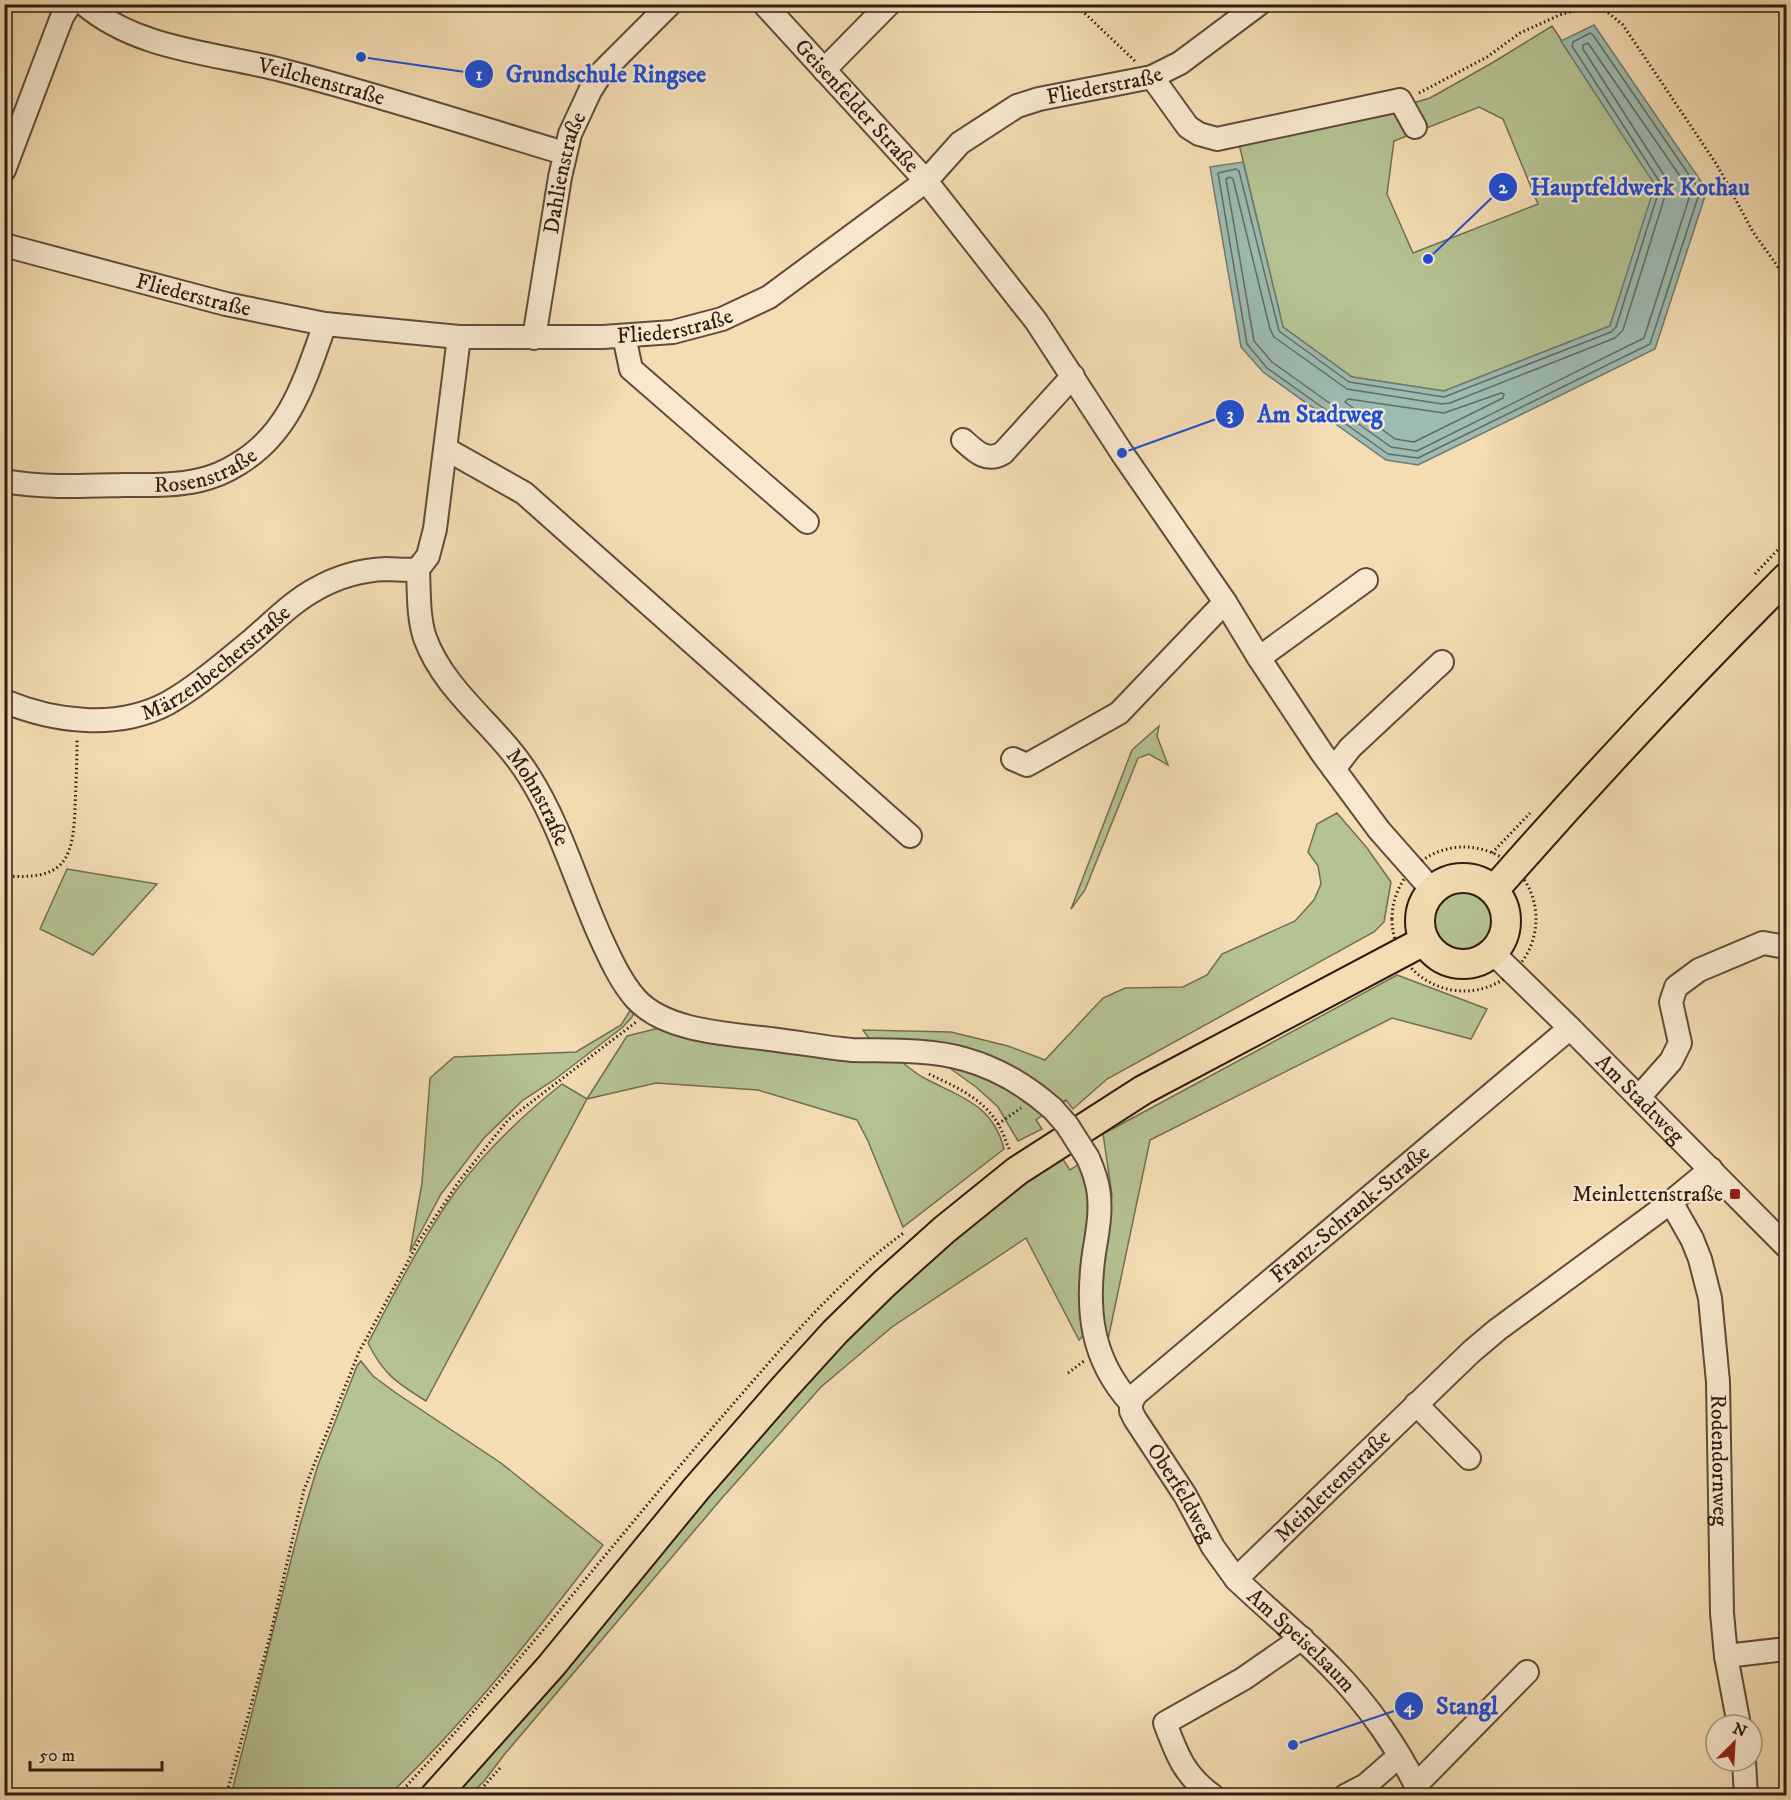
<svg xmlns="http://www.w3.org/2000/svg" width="1791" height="1800" font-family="'IM FELL DW Pica',serif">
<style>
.green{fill:#b5c291;stroke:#726e52;stroke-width:1.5;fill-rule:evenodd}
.water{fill:#9cbbb1;stroke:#707b71;stroke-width:1.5}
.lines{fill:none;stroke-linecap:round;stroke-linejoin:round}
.shore{stroke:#666b62;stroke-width:1.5}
.minor-casing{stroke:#604c3a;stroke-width:26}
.major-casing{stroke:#2f1b12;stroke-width:32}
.path{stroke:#2f1b12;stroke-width:3;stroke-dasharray:1.5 3;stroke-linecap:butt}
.minor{stroke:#f8e9ce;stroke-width:22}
.major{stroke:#f4ddb3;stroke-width:28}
.minor-bridge-casing{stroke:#604c3a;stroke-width:26;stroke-linecap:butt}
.minor-bridge{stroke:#f8e9ce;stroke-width:22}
.poi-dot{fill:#8f2418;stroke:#f8e9ce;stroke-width:2}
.labels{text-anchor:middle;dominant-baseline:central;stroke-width:4.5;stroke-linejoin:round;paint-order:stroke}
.street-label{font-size:22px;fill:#2f1b12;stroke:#f8e9ce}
.poi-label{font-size:22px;fill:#2f1b12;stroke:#f8e9ce;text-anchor:end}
.leader{fill:none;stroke:#1d4ed8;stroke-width:2}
.callout-dot{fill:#1d4ed8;stroke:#f8e9ce;stroke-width:2}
.mark-label{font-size:18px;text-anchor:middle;font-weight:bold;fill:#fff}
.callout-label{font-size:24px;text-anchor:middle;font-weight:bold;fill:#1d4ed8;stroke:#f8e9ce;stroke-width:4.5;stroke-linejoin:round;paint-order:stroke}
</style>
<rect width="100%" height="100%" fill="#f4ddb3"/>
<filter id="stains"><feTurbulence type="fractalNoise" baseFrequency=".00333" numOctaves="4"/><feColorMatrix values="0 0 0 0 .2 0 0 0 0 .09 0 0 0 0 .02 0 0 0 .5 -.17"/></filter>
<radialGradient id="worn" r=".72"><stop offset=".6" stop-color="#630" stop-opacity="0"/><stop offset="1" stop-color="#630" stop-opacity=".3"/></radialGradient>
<path class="green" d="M1552,26l104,159 -46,141 -166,65 -92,-14 -69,-50 -44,-183 147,-33 44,-13 62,-35zM1479,107l24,12 35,85 -125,49 -26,-59 7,-53z
M1159,726l-2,10 11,29 -19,-11 -11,4 -53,132 -14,19 61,-159z
M1337,813l30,35 24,34 -7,40 -10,10 -267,147 -34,30 -7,-9 -7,4 -16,-19 -29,-17 -144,-28 -7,-10 88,2 57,14 37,14 58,-62 22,-10 58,-1 24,-12 15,-21 73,-33 19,-21 7,-16 -3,-18 -10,-14 9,-28z
M67,869l90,15 -64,71 -53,-26z
M1427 922a35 35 0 1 1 70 0a35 35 0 1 1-70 0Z
M1397,975l90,34 -16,30 -79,-21 -242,122 -44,209 -7,-68 13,-86 -9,-61z
M633,1006l3,4 -4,7 -9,10 -69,53 -31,20 -39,38 -43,56 -31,58 12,-69 8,-105 24,-21 122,-5 45,-27z
M659,1028l235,28c10,7 19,16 30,22 36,19 69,26 80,71l-101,78 -35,-86 -11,-21 -99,-30 -102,-7 -69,16 -161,302c-29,-18 -43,-27 -58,-58 28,-53 55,-107 90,-155 30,-40 65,-73 104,-104l25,15 40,-63z
M944,1064l24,4 47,21 29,25 -8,6 6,9 -24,12 -20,-34 -22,-20z
M1062,1158l8,12 9,-6 12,36 -5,133 -7,7 -53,-102 -134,89 -71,60 -99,111 -218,257 -19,25 -15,15 -19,1 246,-290 159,-182 155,-131z
M361,1361l12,15 23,17 105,70 102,82c-67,87 -135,175 -214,250h-158l69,-270 18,-60 39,-99z"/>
<path class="water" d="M1594,25l113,165 -52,159 -237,116 -32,-5 -123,-88 -22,-25 -31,-180 33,-5 40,165 69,50 92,14 166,-65 45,-141 -94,-144z"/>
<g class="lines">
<path class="shore" d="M1590,33l3,2 107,156 -50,153 -232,114 -30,-4 -121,-86 -20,-24 -29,-171 18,-4 3,2 40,160 70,51 95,15 167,-65 5,-5 45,-143 -89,-138 1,-4z
M1588,43l103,149 -47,146 -227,113 -26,-4 -119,-85 -18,-21 -28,-162 4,-2 3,2 37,150 4,8 73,52 95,15 8,-1 165,-65 8,-8 46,-147 -86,-134v-4z
M1501,393l3,1 -1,4 -89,44 -19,-3 -50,-37 3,-3 96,14z"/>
<defs>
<g id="minor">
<path id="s1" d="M84,4c55,47 134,49 201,67 94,24 186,54 279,82"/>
<path id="s2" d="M764,4l162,177 110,140 86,132 103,149 34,56 63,95 57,77 53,60"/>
<path d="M824,70l65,-66"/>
<path d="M1152,77l36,50 11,7 18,5 183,-39 15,27"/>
<path d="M4,170l48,-127 10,-26 8,-13"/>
<path id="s3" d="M4,245l222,59 99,20 134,13h144l70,-5 49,-13 47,-22 157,-116 34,-38 57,-37 22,-7 113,-22 28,-14 79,-59"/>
<path d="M624,336l7,33 176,153"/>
<path id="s4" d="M459,337l-24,192 -7,27 -10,13c1,22 0,48 7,69 20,55 74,89 104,138 30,47 47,106 70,158 10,22 21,47 37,65 31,34 98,35 141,41 25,3 50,8 75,10 37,1 76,-1 112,9 33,9 63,27 89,50"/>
<path id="s5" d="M534,338l26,-161 10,-43 20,-43 12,-19 68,-68"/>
<path d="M963,440c12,11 23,23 40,13l70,-77"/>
<path d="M446,449l78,44 386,343"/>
<path id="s6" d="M4,481c40,7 79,5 119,4 26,0 52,1 77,-5 13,-3 27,-9 38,-16 53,-32 67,-85 87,-140"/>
<path d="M1259,658l107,-78"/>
<path id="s7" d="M4,701c50,21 114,29 164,2 30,-17 58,-42 84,-63 21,-18 40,-38 64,-51 21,-12 46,-19 70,-20 11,0 21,2 32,0"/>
<path d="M1013,759l14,6 92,-52 106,-111"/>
<path d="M1334,769l16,-21 92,-86"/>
<path id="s8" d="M1493,953l77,75 216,218"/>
<path d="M1639,1097l32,-36 9,-18 -9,-41 5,-15 23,-17 64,-27 23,4"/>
<path d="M1088,1158c3,7 6,14 8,22 7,23 2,50 -2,73 -8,57 -3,106 37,150"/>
<path id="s9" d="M1671,1202l21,37 8,20 10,39 8,84 4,231 4,43 13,69"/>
<path id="s10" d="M1131,1403l4,-8 7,-6 428,-361"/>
<path id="s11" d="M1131,1403v8l4,8 50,76 28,52 23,32c31,30 65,57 95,88 36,36 69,83 90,129"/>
<path d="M1416,1404l53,54"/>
<path id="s12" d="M1236,1579l235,-227 26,-22 174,-128 40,-33"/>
<path d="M1726,1656l60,-7"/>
<path d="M1744,1761l2,35"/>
<path d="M1416,1785l111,-113"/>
<path d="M1213,1796c-29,-21 -36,-41 -48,-73l78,-44 59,-41"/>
<path d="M1345,1796l21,-11 33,-29"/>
</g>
<path id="major" d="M1420 921a43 43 0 1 1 86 0a43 43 0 1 1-86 0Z
M1494,890c94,-107 192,-212 292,-312
M435,1796l116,-130 146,-178 88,-101 50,-55 50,-49 59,-53 73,-59 126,-81 281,-149"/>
</defs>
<use href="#minor" class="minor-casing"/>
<use href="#major" class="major-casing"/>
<path class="path" d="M1075,4l60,57
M1419,93l68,-36 33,-24 42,-19 23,-6 21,3 17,14 94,140 36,67 33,46
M1755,574l31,-33
M1392 919a72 72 0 1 1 144 0a72 72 0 1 1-144 0Z
M1492,853l38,-40
M4,876c59,4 69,-13 71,-68 1,-23 2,-47 2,-70
M929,1074c25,12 54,24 69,50 5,8 8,18 12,27
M998,1124l23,-16
M1068,1373l16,-12
M226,1796l44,-160 34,-146 55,-138 60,-111 41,-61 48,-60 128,-98
M397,1796c114,-121 214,-251 323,-377 56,-64 115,-137 185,-187
M475,1796l25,-28"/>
<use href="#minor" class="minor"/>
<use href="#major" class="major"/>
<defs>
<path id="minor-bridge" d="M1053,1109l14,16 21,33"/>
</defs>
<use href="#minor-bridge" class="minor-bridge-casing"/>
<use href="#minor-bridge" class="minor-bridge"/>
</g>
<rect class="poi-dot" x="1729" y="1188" width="12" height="12" rx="3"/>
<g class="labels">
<g class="street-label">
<text stroke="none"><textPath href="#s1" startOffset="252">Veilchenstraße</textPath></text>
<text stroke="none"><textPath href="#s3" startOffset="1186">Fliederstraße</textPath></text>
<text stroke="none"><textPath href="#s2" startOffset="138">Geisenfelder Straße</textPath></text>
<text stroke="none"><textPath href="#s5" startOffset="168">Dahlienstraße</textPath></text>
<text stroke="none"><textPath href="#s3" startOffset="196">Fliederstraße</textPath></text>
<text stroke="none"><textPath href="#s3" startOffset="682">Fliederstraße</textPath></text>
<text stroke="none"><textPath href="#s6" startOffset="204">Rosenstraße</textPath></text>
<text stroke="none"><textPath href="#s7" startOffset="231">Märzenbecherstraße</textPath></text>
<text stroke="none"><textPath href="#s4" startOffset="504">Mohnstraße</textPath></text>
<text stroke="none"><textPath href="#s8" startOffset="207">Am Stadtweg</textPath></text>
<text stroke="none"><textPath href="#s10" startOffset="290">Franz-Schrank-Straße</textPath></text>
<text stroke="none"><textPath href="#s9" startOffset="267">Rodendornweg</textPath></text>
<text stroke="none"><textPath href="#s12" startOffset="134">Meinlettenstraße</textPath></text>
<text stroke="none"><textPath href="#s11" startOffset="104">Oberfeldweg</textPath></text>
<text stroke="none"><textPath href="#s11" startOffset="296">Am Speiselsaum</textPath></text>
</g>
<g class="poi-label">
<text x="1723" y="1194">Meinlettenstraße</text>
</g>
</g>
<path class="leader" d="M361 57L479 74M1428 259L1503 187M1122 453L1230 414M1293 1745L1409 1706"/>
<g class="callout-dot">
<circle cx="361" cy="57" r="6"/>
<circle cx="1428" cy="259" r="6"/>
<circle cx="1122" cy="453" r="6"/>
<circle cx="1293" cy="1745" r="6"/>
<circle cx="479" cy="74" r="15"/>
<circle cx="1503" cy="187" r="15"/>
<circle cx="1230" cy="414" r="15"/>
<circle cx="1409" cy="1706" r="15"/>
</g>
<g class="mark-label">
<text x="479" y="80">1</text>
<text x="1503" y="193">2</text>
<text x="1230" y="420">3</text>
<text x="1409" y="1712">4</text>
</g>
<g class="callout-label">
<text x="606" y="82">Grundschule Ringsee</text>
<text x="1640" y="195">Hauptfeldwerk Kothau</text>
<text x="1320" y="422">Am Stadtweg</text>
<text x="1467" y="1714">Stangl</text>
</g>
<rect width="1791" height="1800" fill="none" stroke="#f4ddb3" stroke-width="24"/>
<rect x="6" y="6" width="1779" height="1788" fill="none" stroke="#2f1b12" stroke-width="3"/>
<rect x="12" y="12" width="1767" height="1776" fill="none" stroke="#2f1b12" stroke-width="1.5"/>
<g transform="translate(1734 1743) rotate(24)"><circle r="28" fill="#f8e9ce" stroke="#a89783" stroke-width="1.5"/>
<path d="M0-4.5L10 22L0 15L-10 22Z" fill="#8f2418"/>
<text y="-9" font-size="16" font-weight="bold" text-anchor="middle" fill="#2f1b12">N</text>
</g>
<path d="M30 1761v9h132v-9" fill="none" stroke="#2f1b12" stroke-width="3"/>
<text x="39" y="1761" font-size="18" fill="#2f1b12" stroke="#f8e9ce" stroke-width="4.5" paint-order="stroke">50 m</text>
<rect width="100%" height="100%" filter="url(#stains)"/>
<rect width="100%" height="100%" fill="url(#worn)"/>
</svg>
